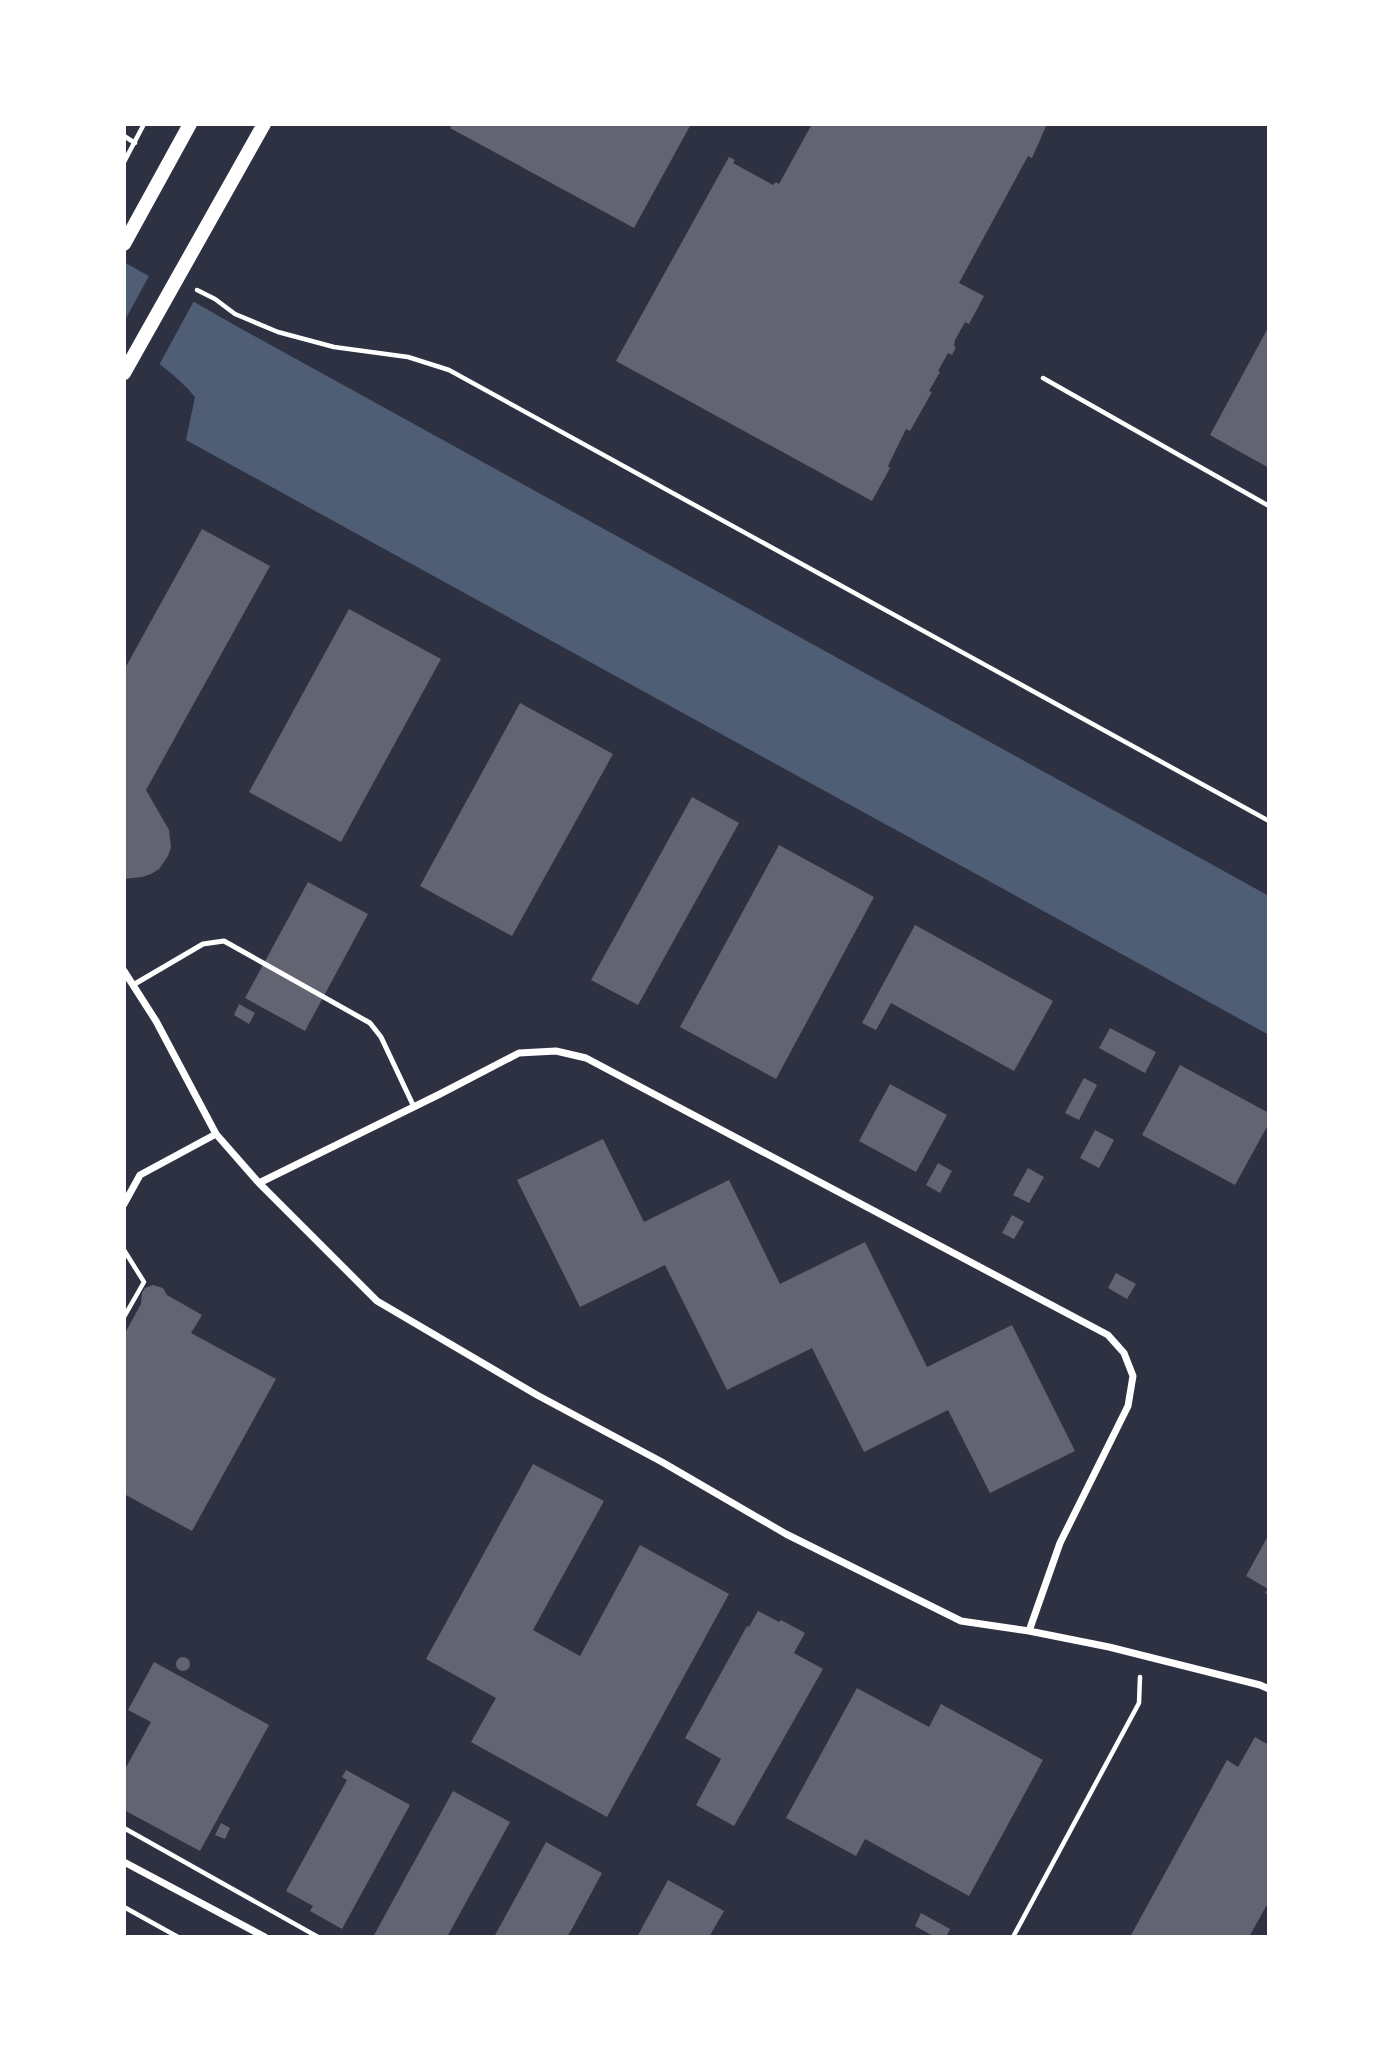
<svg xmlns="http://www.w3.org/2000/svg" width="1393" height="2061" font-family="'Playfair Display',serif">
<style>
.water{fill:#4f5d75}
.pier{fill:#2d3142}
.building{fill:#626471}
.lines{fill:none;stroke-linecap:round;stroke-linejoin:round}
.path{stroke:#fff;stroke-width:4.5}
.service{stroke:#fff;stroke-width:5}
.minor{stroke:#fff;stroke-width:7}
.secondary{stroke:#fff;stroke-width:14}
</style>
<rect width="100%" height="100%" fill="#2d3142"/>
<path class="water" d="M124,262l114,65 1031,569v139l-1083,-595 9,-43c-20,-24 -44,-40 -71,-56z"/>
<path class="pier" d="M150,274l45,25 -37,68 -34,-22v-23z"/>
<path class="building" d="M453,124h238l-57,104 -184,-100z
M812,124h235l-15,34 -4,-2 -69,127 25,13 -15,28 -4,-2 -10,18 -1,6 2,1 -4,8 -4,-2 -10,18 2,1 -11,19 3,1 -22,39 -4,-2 -18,37 2,2 -18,33 -256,-140 113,-204 6,3 -2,3 40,22 3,-3 3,2z
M1269,326v142l-59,-33z
M202,529l68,37 -124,224 23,40 2,17 -3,9 -9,13 -8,5 -9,3 -18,2v-209z
M349,609l92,50 -100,183 -92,-50z
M520,703l93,51 -101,182 -92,-50z
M692,797l47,26 -101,182 -47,-25z
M779,845l95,52 -98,182 -96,-52z
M308,882l60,32 -63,117 -60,-33z
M915,925l138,76 -39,70 -123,-68 -15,27 -14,-7z
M239,1004l16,9 -6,11 -15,-9z
M1110,1028l46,24 -11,21 -46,-25z
M1180,1065l89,48v10l-34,62 -93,-50z
M1084,1078l13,7 -18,35 -14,-7z
M890,1084l57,31 -31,57 -57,-31z
M1095,1130l19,10 -15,28 -19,-10z
M603,1139l41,83 85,-42 51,104 85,-42 62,125 85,-42 63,126 -85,42 -42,-83 -84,42 -52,-104 -85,42 -62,-125 -85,42 -63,-127z
M938,1163l14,8 -12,22 -14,-8z
M1028,1168l16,9 -15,26 -16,-8z
M1012,1215l12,7 -10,17 -12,-6z
M1116,1273l20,11 -9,15 -19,-11z
M153,1285l10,3 4,7 35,20 -11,18 85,46 -84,152 -68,-37v-159l17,-31 1,-11 3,-5z
M533,1464l71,37 -71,129 47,26 60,-111 89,49 -122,223 -136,-75 25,-44 -70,-39z
M1269,1534v61l-4,-2 3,-4 -22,-13z
M758,1611l21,11 2,-2 24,13 -11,20 29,16 -89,157 -38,-21 25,-46 -36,-21 62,-112 2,1z
M176 1664a7 7 0 1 1 14 0a7 7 0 1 1-14 0Z
M154,1662l115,63 -69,126 -76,-41v-39l27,-49 -23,-12z
M857,1688l72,39 12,-23 102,56 -74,136 -104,-57 -9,17 -70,-38z
M1255,1737l14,8v156l-20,36h-119l97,-177 11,7z
M346,1770l64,35 -68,124 -32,-18 3,-5 -27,-15 61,-111 -5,-3z
M453,1791l57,31 -63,115h-74z
M221,1823l9,5 -5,11 -10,-4z
M546,1842l56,31 -29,54 -6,10h-73z
M668,1880l56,31 -15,26h-72z
M921,1913l29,16 -4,8h-11l-20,-11z"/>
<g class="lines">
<path class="path" d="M124,136l11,7
M124,162l20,-38
M197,290l18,9 20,15 43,18 56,15 74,10 41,13 820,451
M1043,378l226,128
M124,1250l20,32 -20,35
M124,1828l194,109
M124,1907l54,30
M1013,1937l126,-234 1,-26"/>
<path class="service" d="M133,985l70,-41 21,-3 146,82 11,14 33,70"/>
<path class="minor" d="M124,971l32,50 60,113 43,49 118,118 160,94 125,67 124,72 175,87 68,10 80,16 151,38 9,4
M259,1183l181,-89 79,-41 37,-2 30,7 522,277 16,18 9,23 -5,30 -68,137 -31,88
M124,1204l16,-29 76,-41
M124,1862l141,75"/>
<path class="secondary" d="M124,244l66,-120
M124,373l140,-249"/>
</g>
<rect width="1393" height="2061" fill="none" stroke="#ffffff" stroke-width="252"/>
</svg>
